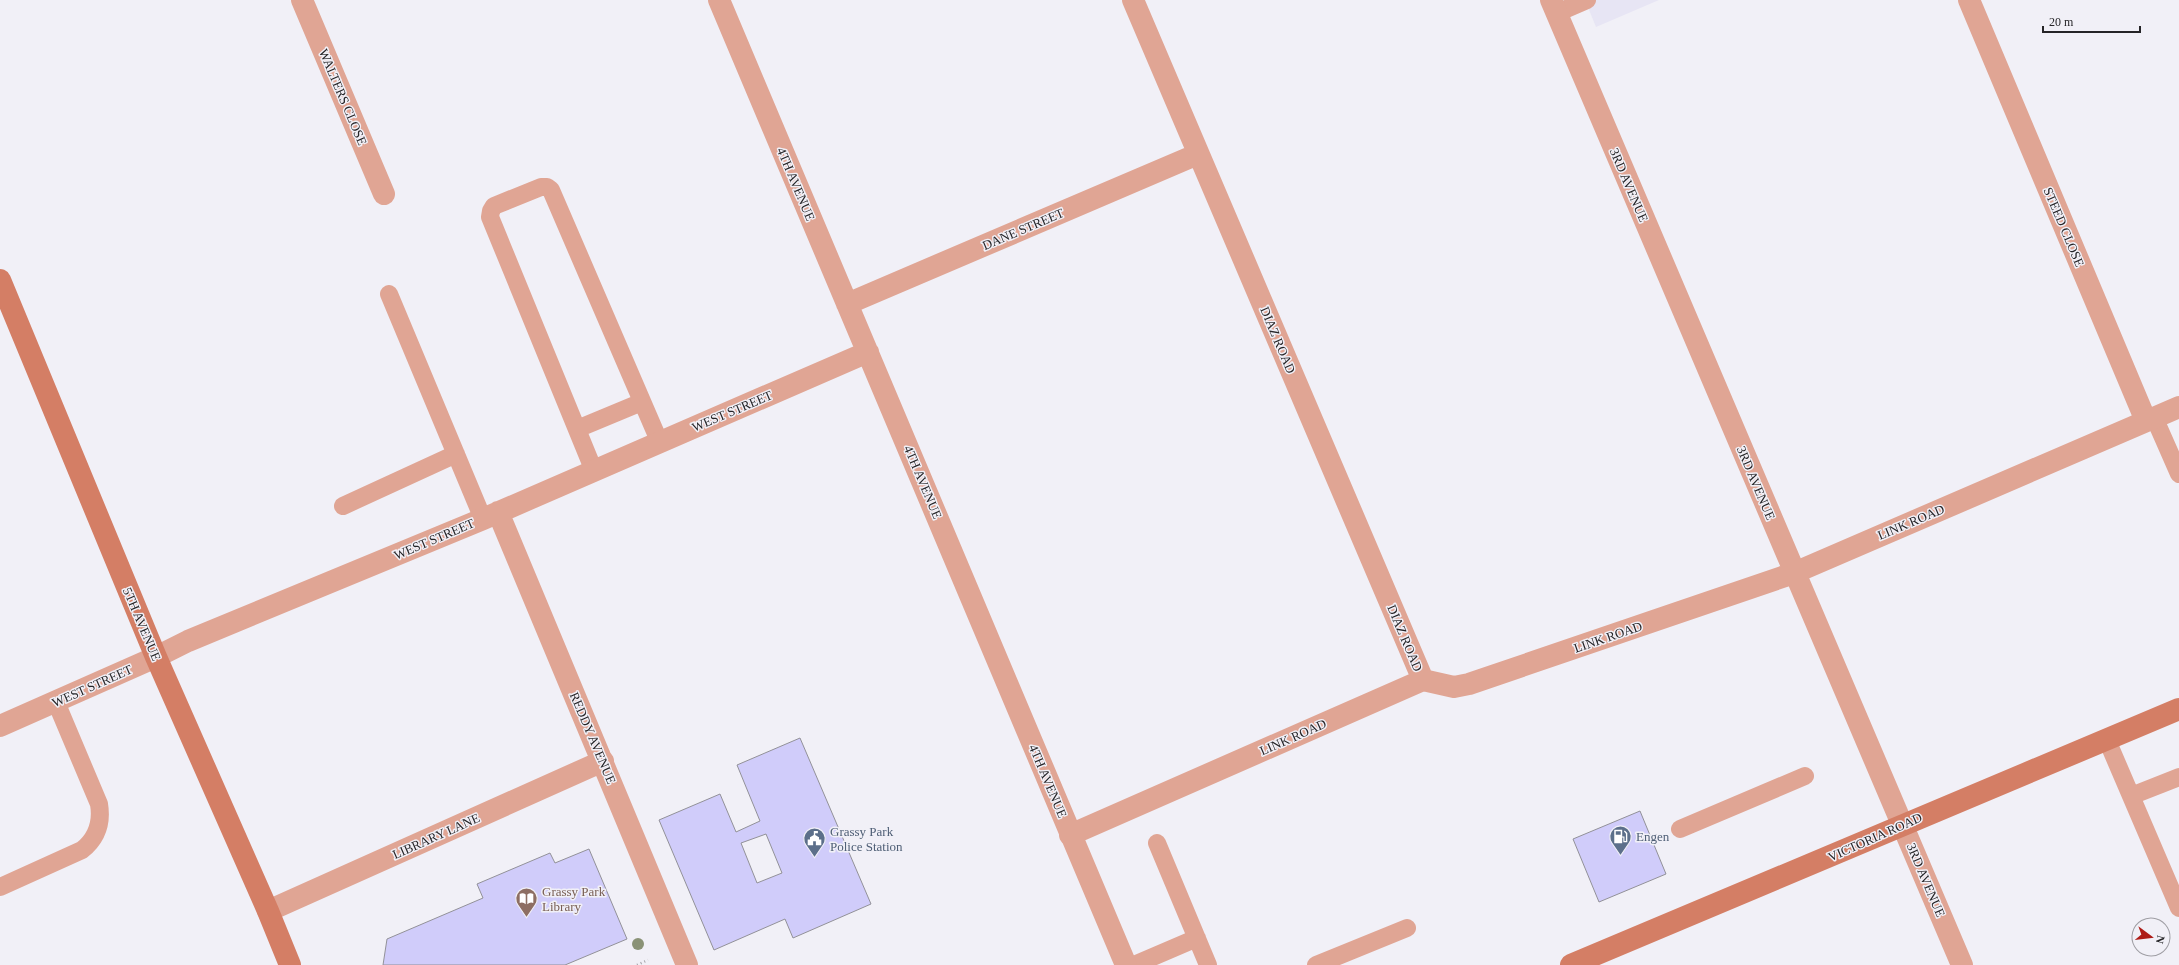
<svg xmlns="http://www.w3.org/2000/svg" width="2179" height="965" font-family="Georgia,serif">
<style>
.built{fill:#e7e5f4}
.building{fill:#d0ccfa;stroke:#929198;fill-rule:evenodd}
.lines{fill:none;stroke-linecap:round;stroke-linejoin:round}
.path{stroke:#a2a1a6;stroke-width:2.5;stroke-dasharray:1 3;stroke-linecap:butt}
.lane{stroke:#e0a594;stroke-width:18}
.street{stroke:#e0a594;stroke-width:22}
.secondary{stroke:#d47e65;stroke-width:22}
.tree{fill:#8a9276}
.labels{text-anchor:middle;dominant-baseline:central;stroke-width:3;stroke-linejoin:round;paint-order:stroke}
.street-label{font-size:13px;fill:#252427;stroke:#f1f0f7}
.service-label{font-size:13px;fill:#4e5e75;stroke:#f1f0f7;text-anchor:start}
.education-label{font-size:13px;fill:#785e54;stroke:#f1f0f7;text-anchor:start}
</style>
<rect width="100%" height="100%" fill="#f1f0f7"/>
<path class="built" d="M1585,0h74l-63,27z"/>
<path class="building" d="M800,738l71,166 -78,34 -8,-19 -71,31 -55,-130 61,-26 16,38 24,-11 -23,-56zM766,834l16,39 -25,10 -16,-40z
M1640,811l26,63 -67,28 -26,-63z
M589,849l38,90 -62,26h-182l4,-26 96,-41 -6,-14 73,-31 5,10z"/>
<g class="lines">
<path class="path" d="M637,965l11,-5"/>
<path class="lane" d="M1557,13l30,-13
M389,294l94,225
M2154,417l25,57
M577,429l65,-27
M594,471l-104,-254 1,-6 3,-5 47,-19h6l4,3 109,253
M343,506l113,-52
M2107,740l72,168
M2131,796l48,-19
M1680,829l125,-53
M1157,843l51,122
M0,887l82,-37c15,-12 20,-28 17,-46l-43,-102
M1134,965l63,-27
M1316,965l91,-37"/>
<path class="street" d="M302,0l82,194
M719,0l407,965
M1133,0l290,680
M1551,0l411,965
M1969,0l177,421
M847,304l351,-150
M498,512l189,453
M0,726l156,-69 32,-16 295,-122 385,-167
M1070,835l353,-155 31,7 15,-3 325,-111 385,-166
M268,911l335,-150"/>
<path class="secondary" d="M0,280l156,377 112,254 22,54
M1571,965l608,-256"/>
</g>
<circle class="tree" cx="638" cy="944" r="6"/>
<defs>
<symbol id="fuel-pin" viewBox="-11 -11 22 30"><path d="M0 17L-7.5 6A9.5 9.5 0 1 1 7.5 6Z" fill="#5c6f8a" stroke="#f1f0f7"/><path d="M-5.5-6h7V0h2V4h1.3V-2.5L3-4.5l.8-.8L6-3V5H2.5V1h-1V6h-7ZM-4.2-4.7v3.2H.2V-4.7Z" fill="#fff"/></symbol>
<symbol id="civic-pin" viewBox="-11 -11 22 30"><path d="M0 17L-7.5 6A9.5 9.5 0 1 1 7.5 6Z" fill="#5c6f8a" stroke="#f1f0f7"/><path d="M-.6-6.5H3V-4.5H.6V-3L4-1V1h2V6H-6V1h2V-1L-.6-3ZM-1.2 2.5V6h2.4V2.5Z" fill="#fff"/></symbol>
<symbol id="library-pin" viewBox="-11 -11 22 30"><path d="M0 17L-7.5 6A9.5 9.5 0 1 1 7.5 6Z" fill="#8d6e63" stroke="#f1f0f7"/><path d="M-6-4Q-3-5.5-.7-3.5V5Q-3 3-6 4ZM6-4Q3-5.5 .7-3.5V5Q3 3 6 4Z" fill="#fff"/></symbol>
</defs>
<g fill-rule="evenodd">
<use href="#fuel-pin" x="1608" y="824" width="25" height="34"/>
<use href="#civic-pin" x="802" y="826" width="25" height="34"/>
<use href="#library-pin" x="514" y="886" width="25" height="34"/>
</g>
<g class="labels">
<g class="street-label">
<text transform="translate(343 97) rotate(67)">WALTERS CLOSE</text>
<text transform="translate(796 184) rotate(67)">4TH AVENUE</text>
<text transform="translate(1629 185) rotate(67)">3RD AVENUE</text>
<text transform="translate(2064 227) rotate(67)">STEED CLOSE</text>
<text transform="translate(1023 229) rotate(-23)">DANE STREET</text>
<text transform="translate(1278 340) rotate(67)">DIAZ ROAD</text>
<text transform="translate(732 411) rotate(-23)">WEST STREET</text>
<text transform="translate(923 482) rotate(67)">4TH AVENUE</text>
<text transform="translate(1756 483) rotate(67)">3RD AVENUE</text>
<text transform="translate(1911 522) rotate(-23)">LINK ROAD</text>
<text transform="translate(434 539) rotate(-23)">WEST STREET</text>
<text transform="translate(142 624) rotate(67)">5TH AVENUE</text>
<text transform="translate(1608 637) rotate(-19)">LINK ROAD</text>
<text transform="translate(1405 638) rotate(67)">DIAZ ROAD</text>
<text transform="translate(92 686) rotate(-24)">WEST STREET</text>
<text transform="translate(1293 737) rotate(-24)">LINK ROAD</text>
<text transform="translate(593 738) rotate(67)">REDDY AVENUE</text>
<text transform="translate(1048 781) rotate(67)">4TH AVENUE</text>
<text transform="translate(436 836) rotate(-24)">LIBRARY LANE</text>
<text transform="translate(1875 837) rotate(-24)">VICTORIA ROAD</text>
<text transform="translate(1926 880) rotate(67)">3RD AVENUE</text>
</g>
<g class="service-label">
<text x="830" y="831">Grassy Park<tspan x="830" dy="15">Police Station</tspan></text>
<text x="1636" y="836">Engen</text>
</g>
<g class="education-label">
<text x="542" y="891">Grassy Park<tspan x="542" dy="15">Library</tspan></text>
</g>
</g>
<g transform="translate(2151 937) rotate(105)"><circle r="19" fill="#f1f0f7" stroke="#9f9ea4"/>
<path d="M0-3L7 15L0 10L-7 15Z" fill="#ad1c17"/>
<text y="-6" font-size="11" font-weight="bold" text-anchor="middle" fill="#252427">N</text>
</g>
<path d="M2043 26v6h97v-6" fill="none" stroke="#252427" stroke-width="2"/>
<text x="2049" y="26" font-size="12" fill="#252427" stroke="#f1f0f7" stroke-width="3" paint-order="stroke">20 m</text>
</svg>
